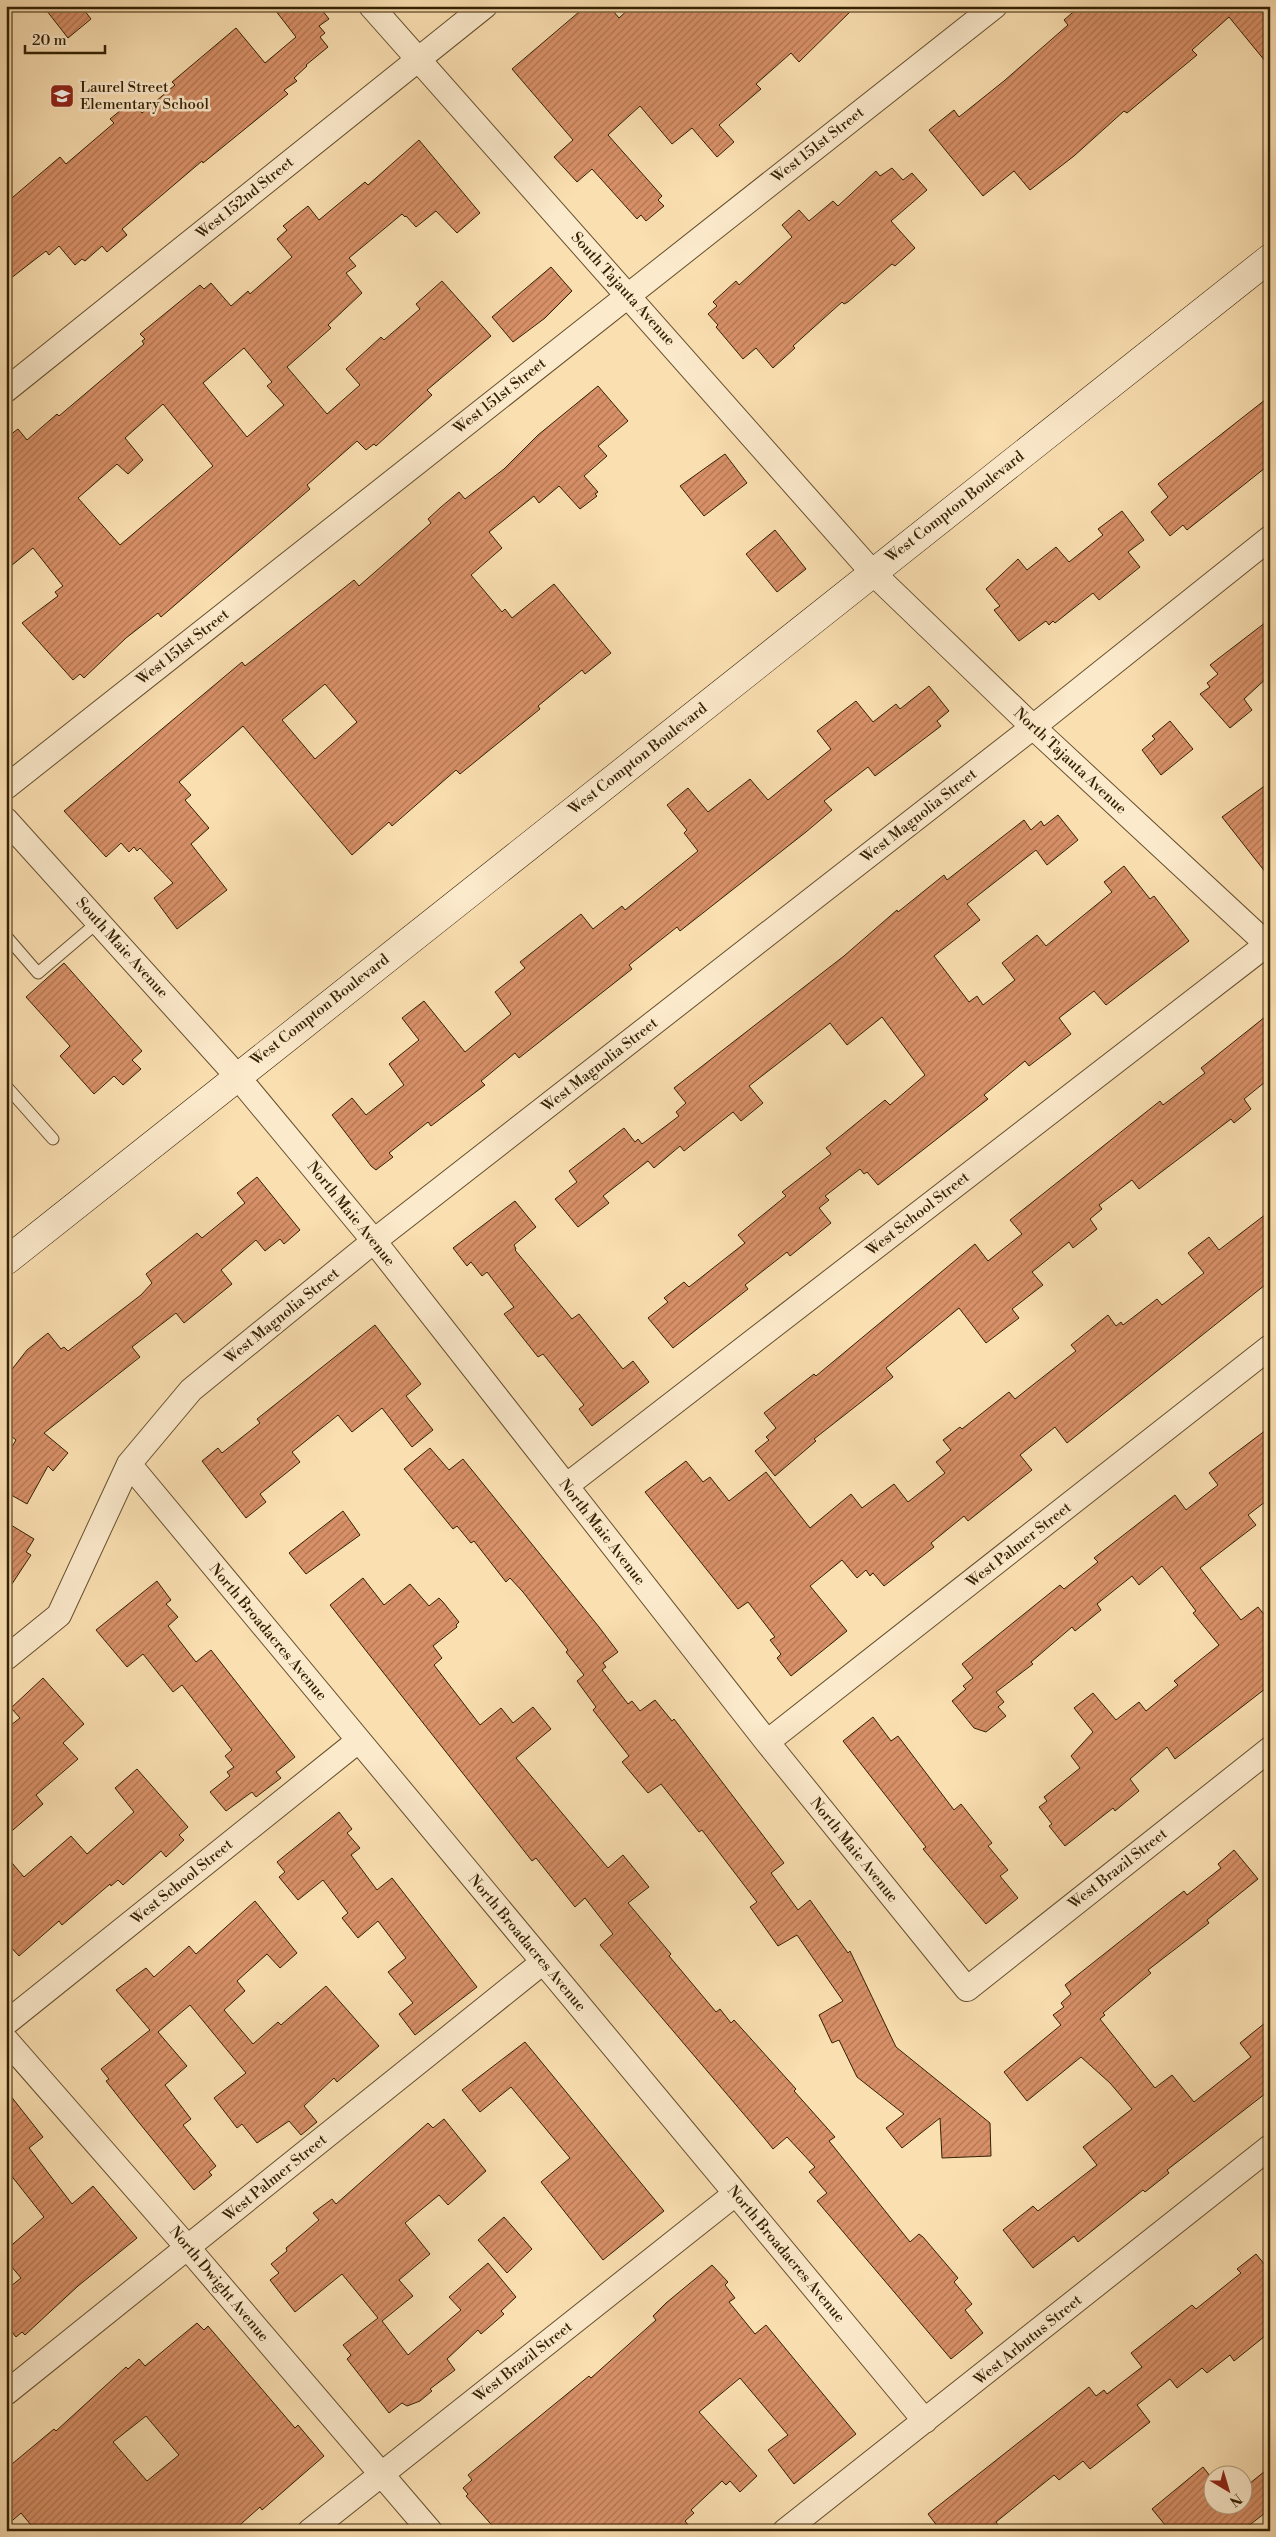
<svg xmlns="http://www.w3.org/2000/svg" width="1276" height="2537" font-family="'Libre Bodoni',serif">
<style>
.building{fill:url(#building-hatch);stroke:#342103;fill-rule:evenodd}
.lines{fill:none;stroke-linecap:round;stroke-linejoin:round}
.service-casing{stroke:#66502e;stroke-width:13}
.minor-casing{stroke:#66502e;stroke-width:26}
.secondary-casing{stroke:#342103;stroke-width:29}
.service{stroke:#fceacc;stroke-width:11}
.minor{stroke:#fceacc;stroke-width:24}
.secondary{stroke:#fceacc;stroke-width:28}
.labels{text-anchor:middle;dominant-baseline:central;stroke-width:5;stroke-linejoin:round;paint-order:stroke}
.poi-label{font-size:15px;fill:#342103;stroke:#fceacc;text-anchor:start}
.street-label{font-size:15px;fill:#342103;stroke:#fceacc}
</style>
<defs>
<pattern id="building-hatch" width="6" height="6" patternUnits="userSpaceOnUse" patternTransform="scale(1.25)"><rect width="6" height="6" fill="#d89068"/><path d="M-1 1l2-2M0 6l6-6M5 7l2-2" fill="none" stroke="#b07553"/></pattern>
</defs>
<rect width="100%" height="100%" fill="#fadfb1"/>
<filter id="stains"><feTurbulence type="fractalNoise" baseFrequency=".004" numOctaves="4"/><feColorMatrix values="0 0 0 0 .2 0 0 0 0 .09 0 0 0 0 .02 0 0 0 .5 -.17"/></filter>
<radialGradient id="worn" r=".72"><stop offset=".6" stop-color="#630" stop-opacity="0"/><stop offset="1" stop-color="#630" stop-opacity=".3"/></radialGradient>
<path class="building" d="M43,6h38l10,13 -23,19z
M272,6h47l10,13 -10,7 6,7 -5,4 8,10 -22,18 1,1 -13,12 3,3 -13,9 4,4 -85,69 -1,-2 -80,68 5,6 -20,17 -5,-6 -17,15 -3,-2 -7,6 -16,-19 -10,9 -3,-4 -40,31v-79l54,-46 6,7 48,-41 -4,-4 22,-18 10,12 33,-28 -3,-3 64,-54 29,35 31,-26z
M586,6h23l10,12 13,-12h224l-57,56 -8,-9 -35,31 5,5 -42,36 15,17 -17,15 -25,-29 -20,16 -32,-38 -32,29 54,61 -4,4 6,6 -18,15 -5,-6 -4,4 -45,-50 -15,13 -23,-25 19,-17 -61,-71z
M1080,6h190v61l-41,-50 -37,33 5,5 -70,58 -3,-2 -50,45 -44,34 -16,-19 -31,25 -54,-66 25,-20 5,7 45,-36 64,-56 -4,-5z
M419,140l61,73 -23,20 -21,-22 -20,16 -10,-11 -1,1 -3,-3 -53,44 7,8 -10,7 16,20 -34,32 3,3 -44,39 40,47 33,-29 -14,-16 35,-32 3,3 36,-31 -4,-5 26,-23 49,55 -64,54 5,5 -56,51 -2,-2 -8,6 -9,-9 -50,44 3,4 -149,128 -3,-4 -32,25 -42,40 -4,-4 -7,6 -51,-57 36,-27 -3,-4 8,-6 -30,-38 -27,22v-132l12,-9 9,11 30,-26 2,2 85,-72 -2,-3 3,-2 -5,-5 60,-49 4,4 7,-6 20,23 17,-15 2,3 42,-37 -15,-18 10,-9 -4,-4 25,-20 11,14 46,-38 3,3zM244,348l28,34 -5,4 17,19 -37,32 -44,-54zM163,404l50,62 -93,79 -42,-47 39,-34 11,10 15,-14 -18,-22z
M892,168l11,12 9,-7 15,17 -36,31 24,27 -20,18 -3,-2 -44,38 -4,2 -2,-2 -49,44 2,2 -22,20 -17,-20 -13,11 -27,-32 2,-2 -10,-11 9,-8 -4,-4 23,-21 3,4 53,-48 -10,-12 17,-15 10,11 24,-20 5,5 38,-35 4,5z
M551,267l21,24 -27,27 -32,24 -21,-25z
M598,386l30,35 -30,25 9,10 -23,20 14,16 -3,2 2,2 -17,13 -21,-23 -20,17 -5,-7 -45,36 13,16 -31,27 31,37 3,-3 7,9 42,-34 57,69 -26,21 -3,-4 -44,36 2,3 -80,65 -4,-4 -64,56 -3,-4 -37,33 -109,-129 -64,56 12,13 -6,5 24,28 -18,16 36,46 -50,39 -23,-31 19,-15 -33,-35 -3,3 -3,-4 -5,5 -8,-9 -15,14 -42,-46 178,-149 3,4 109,-86 5,6 72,-63 -3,-4 13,-12 18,-15 6,7 39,-30 34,-34zM325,684l32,38 -42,37 -33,-39z
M1270,396v68l-83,66 -4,-5 -13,11 -19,-24 17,-15 -10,-13z
M725,454l22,29 -43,33 -24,-30z
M1122,511l22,29 -16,12 12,15 -41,33 -6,-7 -38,30 -2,-2 -4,4 -3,-4 -27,20 -25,-31 6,-4 -14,-17 32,-30 9,11 29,-23 13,15 34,-27 -5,-6z
M775,530l31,39 -29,23 -31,-38z
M1270,619v56l-26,24 8,11 -22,18 -30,-34 10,-7 -3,-4 11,-9 -8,-9z
M929,686l20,25 -12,10 4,5 -66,50 -7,-9 -44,34 8,9 -26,22 -126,99 -3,-4 -48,38 3,4 -113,89 -4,-5 -34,28 4,4 -54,41 -3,-4 -39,31 4,4 -17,13 -5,-4 -39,-51 20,-17 14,17 38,-30 -15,-21 30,-24 -17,-22 22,-17 41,51 46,-38 -16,-22 30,-24 -5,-6 61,-48 12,15 29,-23 3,4 73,-59 -14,-18 3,-3 -20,-25 21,-17 20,24 42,-33 18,21 63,-51 -14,-18 39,-30 17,21 23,-18 4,5z
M1170,721l23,28 -32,26 -19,-25 13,-11 -3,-3z
M1270,782v96l-48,-61z
M1058,815l20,25 -31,25 -11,-15 -69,54 13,16 -46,36 35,46 8,-6 6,9 32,-25 -13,-17 35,-28 9,11 66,-54 -8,-10 20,-16 26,33 4,-3 35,45 -83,64 -12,-14 -35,27 12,16 -42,32 -4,-5 -41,34 4,4 -110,86 -11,-13 -3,2 -4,-5 -35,27 4,4 -10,8 12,15 -41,33 -3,-4 -42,33 3,4 -75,59 -25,-30 20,-16 -4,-4 20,-16 5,5 56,-44 -7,-8 48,-39 -4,-4 49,-38 -5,-6 59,-48 5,5 35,-30 -43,-58 -35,28 -17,-22 -81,63 14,17 -22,18 -8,-9 -49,39 -4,-5 -26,22 -6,-7 -45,35 6,7 -31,24 -23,-28 22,-17 -8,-11 55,-43 11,14 3,-3 4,5 37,-28 -3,-4 10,-9 -12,-15 170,-132 53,-46 1,2 46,-37 3,5 77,-60 7,10 10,-9 3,5z
M64,963l78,88 -10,9 9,9 -18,16 -9,-9 -20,18 -34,-38 10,-10 -44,-49z
M1270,1013v65l-26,21 7,10 -17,14 -3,-4 -92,70 -7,-9 -33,25 3,4 -12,10 7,10 -24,19 -4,-6 -37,30 11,13 -31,24 7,9 -33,25 -27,-35 -73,60 7,9 -79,62 2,2 -41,35 -20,-25 14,-11 -3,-3 10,-9 -12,-15 50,-39 2,2 159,-132 13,17 34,-27 -12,-14 150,-119 3,4 42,-32 -4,-5z
M257,1177l43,53 -16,14 -4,-5 -15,12 -9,-11 -35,30 11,14 -48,39 -8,-10 -44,34 8,10 -96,76 24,20 -15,18 -5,-5 -21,38 -21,-12v-35l10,-17 -10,-8v-55l21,-27 21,-17 13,16 3,-2 4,4 13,-10 60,-46 11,-12 -6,-9 51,-41 5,5 43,-35 -8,-10z
M515,1201l21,26 -22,18 2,4 -1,1 57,69 7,-5 44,55 10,-8 16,21 -57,44 -13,-17 5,-4 -41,-51 -5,3 -34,-43 10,-7 -27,-35 -5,4 -11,-14 -4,4 -14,-18z
M1270,1211v70l-203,162 -12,-16 -35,28 12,15 -64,51 -4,-5 -33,27 3,4 -50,39 -11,-13 -3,3 -4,-6 -9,8 -15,-18 -32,26 37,45 -56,45 -14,-18 4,-4 -11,-14 5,-3 -27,-35 -10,7 -93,-117 41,-31 17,21 7,-5 19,24 37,-29 44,56 41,-34 11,14 32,-24 14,18 37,-29 -9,-11 15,-12 -8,-10 17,-13 2,2 47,-37 6,7 61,-48 -5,-6 37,-30 8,11 5,-4 2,3 34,-26 5,6 42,-32 -16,-20 21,-16 10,13z
M375,1325l46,59 -15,12 27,34 -21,17 -30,-39 -30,24 -14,-17 -46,37 8,10 -40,32 6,8 -20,16 -44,-57 16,-13 4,5 38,-30 -3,-4z
M1270,1427v71l-22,17 8,10 -56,43 41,52 17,-13 12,15v63l-95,74 -8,-12 -37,32 9,12 -24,20 -2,-3 -48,38 -16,-20 3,-2 -13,-17 8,-6 -3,-4 36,-29 -9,-12 22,-24 -19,-24 19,-15 23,27 23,-18 7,9 32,-26 -4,-4 45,-36 -26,-32 3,-2 -34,-45 -23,19 -7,-9 -35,28 4,6 -26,21 -3,-4 -41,35 2,2 -37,28 8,10 -6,5 8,9 -20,16 -12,-4 -22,-27 14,-12 -3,-3 10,-8 -11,-14 98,-79 4,4 34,-27 -4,-4 81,-63 11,15 32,-25 -9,-12z
M430,1448l19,22 14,-11 136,168 19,25 -15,11 3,4 -4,3 26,34 4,-3 8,10 15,-11 17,21 2,-2 110,144 -13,10 27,37 12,-10 38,53 2,-2 46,96 94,76 1,33 -49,2 -2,-40 -38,30 -16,-20 18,-14 -47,-37 -18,-37 -7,3 -13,-28 24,-14 -46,-66 -19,11 -28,-39 7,-5 -55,-72 -3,2 -38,-48 -13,9 -26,-31 7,-6 -36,-46 3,-3 -19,-26 7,-6 -18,-23 2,-2 -45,-58 -13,-14 -4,4 -32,-41 -3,2 -14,-17 -4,3 -49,-60z
M343,1511l17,24 -54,39 -17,-21z
M6,1522l28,17 -8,13 5,3 -25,38z
M363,1578l21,27 26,-21 19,22 10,-8 4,4 16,20 -3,3 1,2 -24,19 9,12 -8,7 46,60 21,-17 12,15 20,-16 18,22 -35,29 92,110 15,-13 26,32 -21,16 43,51 -2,2 47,56 4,-3 11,14 3,-3 62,69 -2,2 41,46 -6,4 81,101 9,-8 4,3 35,41 -4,4 18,22 -7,6 18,23 -32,26 -134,-158 10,-8 -18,-21 6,-5 -28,-30 -14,12 -8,-10 -165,-194 13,-11 -28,-36 -10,9 -39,-49 -4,3 -202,-256z
M157,1581l14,19 -5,4 12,13 -10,9 28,36 15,-12 84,107 -19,15 5,6 -25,19 -4,-5 -26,19 -16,-19 20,-16 -3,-4 7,-5 -9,-11 7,-6 -50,-65 -9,7 -30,-38 -16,13 -31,-37z
M43,1678l41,46 -21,19 15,16 -42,36 7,9 -37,32v-107l14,-11 -9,-10z
M873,1717l18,24 7,-5 56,74 7,-6 31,39 -4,3 20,24 -8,6 18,22 -32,26 -63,-75 3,-2 -83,-106z
M137,1769l51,58 -9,8 5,5 -18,17 -5,-6 -38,34 -5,-5 -7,6 -1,-2 -48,41 -3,-4 -40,35 -13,-14v-86l18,21 47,-41 16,18 47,-42 -19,-24z
M339,1812l13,17 -5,4 13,15 -9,7 26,35 15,-12 85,109 -62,48 -16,-21 14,-11 -25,-31 18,-14 -28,-37 -20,17 -16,-20 6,-5 -25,-33 -25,20 -19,-23 6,-5 -8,-10z
M1234,1850l24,29 -51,41 2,3 -61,47 3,3 -48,40 2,2 -5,4 55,69 17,-13 22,27 57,-45 -11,-14 30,-24v71l-103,80 2,3 -24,19 -2,-2 -65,52 -4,-6 -41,32 -30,-38 30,-24 5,5 59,-46 -14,-18 49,-38 -22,-26 -29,-26 -54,44 -23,-29 57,-47 -8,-10 11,-8 -3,-4 10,-9 -6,-9 106,-84 13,-10 3,4 34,-27 -3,-4z
M255,1901l42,52 -17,15 -13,-14 -30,27 8,10 -21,19 29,34 25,-22 3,3 45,-39 53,60 -42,36 -3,-4 -30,28 13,16 -16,13 -12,-14 -32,22 -15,-19 -5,4 -23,-30 32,-25 -56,-68 -32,27 29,34 -22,19 26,34 -8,6 33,41 -7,6 3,3 -18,15 -58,-71 -30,-38 3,-2 -8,-10 49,-39 -34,-40 30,-22 8,9 35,-31 7,8z
M525,2042l139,169 -61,49 -62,-78 29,-24 -59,-71 -31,25 -18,-22z
M6,2090l37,47 -14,11 43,56 21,-18 44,52 -59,48 -53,49 -3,-3 -6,5 -10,-12v-35l15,-12 -15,-18v-10l38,-33 -38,-48z
M444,2119l42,52 -38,34 -9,-10 -34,28 25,31 -31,26 14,16 -31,25 26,34 53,-45 -12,-13 39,-34 28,34 -15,14 3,3 -23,20 -3,-4 -31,29 8,11 -25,19 2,2 -12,10 -13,5 -5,-3 -13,10 -42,-54 4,-4 -8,-10 35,-27 -36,-44 -47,38 -25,-32 9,-7 -8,-9 16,-13 -1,-3 33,-28 -6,-7 19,-14 4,5 92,-81 5,5z
M504,2217l28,32 -25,24 -29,-33z
M1256,2254l14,17v61l-36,29 -4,-6 -23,18 -5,-5 -25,20 -7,-9 -33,26 13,17 -60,47 -7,-8 -24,19 -5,-5 -58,47 6,9h-61l-13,-17 161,-127 7,9 8,-6 3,4 35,-27 -11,-14 61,-48 4,4 45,-36 -4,-4z
M712,2265l16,17 -3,3 10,13 -6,4 26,32 11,-9 90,109 -62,50 -26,-34 20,-15 -48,-57 -41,34 58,64 -17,16 -10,-11 -4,4 -4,-4 -31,29 3,3 -9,8 8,10h-196l-31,-35 2,-2 -5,-6 9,-8 -4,-5 121,-99 2,2 65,-58 -3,-4 13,-13z
M197,2323l7,7 4,-4 87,102 3,-3 26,31 -62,54 -2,-3 -27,24h-197l-15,-18 -15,13v-57l48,-40 2,2 70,-64 2,2 11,-10 6,7zM146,2416l33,39 -32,26 -34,-39z
M1203,2467l11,14v23h30v-16l26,-21v42l-28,22h-72l-18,-22z"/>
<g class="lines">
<defs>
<path id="service" d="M6,936l32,37 60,-51
M6,1086l47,53"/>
<path id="minor" d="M371,6l502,567 160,154 237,220
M6,390l479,-384
M6,787l989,-781
M6,820l231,256 137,165 393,501 200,247 303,-240
M129,1464l796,957
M566,1486l704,-544
M6,1658l53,-43 70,-151 62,-74 183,-149 659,-514 237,-189
M767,1742l503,-395
M6,2023l352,-282
M6,2040l182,208 242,283
M6,2393l537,-431
M310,2531l425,-337
M785,2531l485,-384"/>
<path id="secondary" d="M6,1261l1264,-1003"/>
</defs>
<use href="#service" class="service-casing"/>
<use href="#minor" class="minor-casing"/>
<use href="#secondary" class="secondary-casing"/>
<use href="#service" class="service"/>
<use href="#minor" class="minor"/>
<use href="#secondary" class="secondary"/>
</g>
<defs>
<symbol id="school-square" viewBox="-11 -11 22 22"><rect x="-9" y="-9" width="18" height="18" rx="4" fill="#8f2418" stroke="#fceacc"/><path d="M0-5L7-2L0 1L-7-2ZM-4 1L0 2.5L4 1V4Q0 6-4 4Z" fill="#fff"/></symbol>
</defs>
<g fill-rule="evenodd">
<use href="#school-square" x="48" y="82" width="28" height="28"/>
</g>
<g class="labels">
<g class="poi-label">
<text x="80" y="87">Laurel Street<tspan x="80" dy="17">Elementary School</tspan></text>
</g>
<g class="street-label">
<text transform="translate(818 145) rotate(-38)">West 151st Street</text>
<text transform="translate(245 198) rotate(-39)">West 152nd Street</text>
<text transform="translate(623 289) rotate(48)">South Tajauta Avenue</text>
<text transform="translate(500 396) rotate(-38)">West 151st Street</text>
<text transform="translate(955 507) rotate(-38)">West Compton Boulevard</text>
<text transform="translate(183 647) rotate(-38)">West 151st Street</text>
<text transform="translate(638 759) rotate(-38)">West Compton Boulevard</text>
<text transform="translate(1070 761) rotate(43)">North Tajauta Avenue</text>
<text transform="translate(919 816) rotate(-38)">West Magnolia Street</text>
<text transform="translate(122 948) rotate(48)">South Maie Avenue</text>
<text transform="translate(320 1010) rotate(-38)">West Compton Boulevard</text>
<text transform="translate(600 1065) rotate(-38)">West Magnolia Street</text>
<text transform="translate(351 1214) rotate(51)">North Maie Avenue</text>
<text transform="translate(918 1214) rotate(-38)">West School Street</text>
<text transform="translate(282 1316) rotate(-39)">West Magnolia Street</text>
<text transform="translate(602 1532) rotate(52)">North Maie Avenue</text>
<text transform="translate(1019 1545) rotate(-38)">West Palmer Street</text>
<text transform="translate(268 1632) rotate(50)">North Broadacres Avenue</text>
<text transform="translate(854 1850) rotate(51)">North Maie Avenue</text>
<text transform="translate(1118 1869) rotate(-38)">West Brazil Street</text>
<text transform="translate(182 1882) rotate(-39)">West School Street</text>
<text transform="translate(527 1943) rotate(50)">North Broadacres Avenue</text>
<text transform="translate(275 2178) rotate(-39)">West Palmer Street</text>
<text transform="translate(786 2254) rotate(50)">North Broadacres Avenue</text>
<text transform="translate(219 2284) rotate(50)">North Dwight Avenue</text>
<text transform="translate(1028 2340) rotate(-39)">West Arbutus Street</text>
<text transform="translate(523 2362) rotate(-38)">West Brazil Street</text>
</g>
</g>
<rect width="1276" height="2537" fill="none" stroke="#fadfb1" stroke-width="25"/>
<rect x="8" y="8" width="1261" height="2522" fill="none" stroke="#342103" stroke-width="2.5"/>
<rect x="12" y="12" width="1251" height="2512" fill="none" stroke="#342103"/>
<g transform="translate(1228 2490) rotate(142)"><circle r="24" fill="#fceacc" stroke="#ac9a7c"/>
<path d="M0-4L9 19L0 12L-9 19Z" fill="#8f2418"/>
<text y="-8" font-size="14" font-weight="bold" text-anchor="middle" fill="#342103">N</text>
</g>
<path d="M25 45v8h80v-8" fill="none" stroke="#342103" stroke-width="2.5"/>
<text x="32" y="45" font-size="15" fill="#342103" stroke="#fceacc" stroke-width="4" paint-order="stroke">20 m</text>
<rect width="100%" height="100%" filter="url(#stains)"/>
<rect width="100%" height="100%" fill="url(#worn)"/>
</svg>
